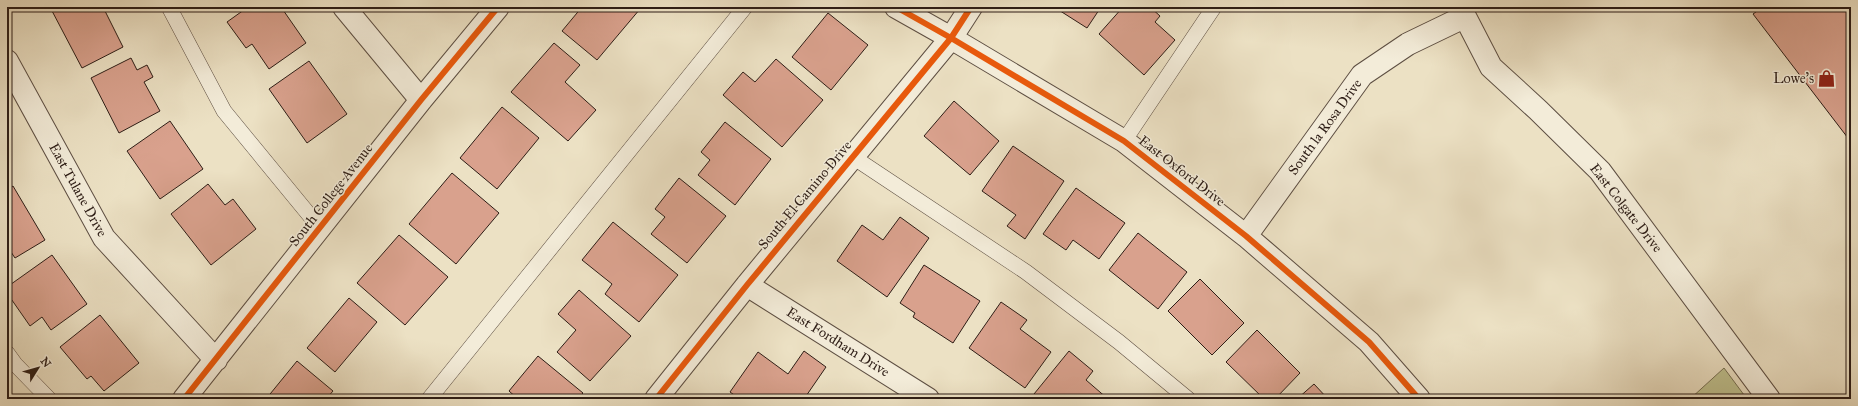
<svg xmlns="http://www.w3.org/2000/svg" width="1858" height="406" font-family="'IM FELL Great Primer',serif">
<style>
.green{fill:#bfc18f;stroke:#766f52}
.building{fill:#d9a18d;stroke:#2d1d16}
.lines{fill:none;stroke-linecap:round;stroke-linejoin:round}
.service-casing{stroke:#5d4e42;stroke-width:16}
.minor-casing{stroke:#5d4e42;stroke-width:24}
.service{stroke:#f3ecd9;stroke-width:15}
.minor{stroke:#f3ecd9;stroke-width:22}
.cycleway-casing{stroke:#f3ecd9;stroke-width:8}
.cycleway{stroke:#e8590c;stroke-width:6}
.labels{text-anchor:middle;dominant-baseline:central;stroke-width:3;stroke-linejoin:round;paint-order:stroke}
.poi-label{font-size:14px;fill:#2d1d16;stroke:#f3ecd9;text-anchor:end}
.street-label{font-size:14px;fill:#2d1d16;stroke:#f3ecd9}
</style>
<rect width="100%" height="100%" fill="#ece1c4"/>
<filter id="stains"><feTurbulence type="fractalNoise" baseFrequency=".005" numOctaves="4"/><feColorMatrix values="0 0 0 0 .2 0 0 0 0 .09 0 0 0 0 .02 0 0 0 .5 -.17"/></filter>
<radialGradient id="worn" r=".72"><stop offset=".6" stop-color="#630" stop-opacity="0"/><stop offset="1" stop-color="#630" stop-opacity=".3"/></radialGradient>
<path class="green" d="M1724,368l23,31h-57z"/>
<path class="building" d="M55,7h48l20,40 -41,21 -31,-59z
M248,7h33l25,36 -37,26 -17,-25 -6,4 -19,-26z
M582,7h56l2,2 -43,51 -35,-29z
M1054,7h47l-14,21z
M1123,7h27l10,9 -5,6 20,18 -31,35 -45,-41z
M1763,7h88v135l-98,-128z
M828,13l40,32 -37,45 -39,-33z
M554,43l26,22 -15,17 31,28 -28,31 -57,-49z
M131,58l6,12 10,-5 6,12 -9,5 16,29 -41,22 -28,-55z
M776,59l47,41 -41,47 -59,-52 20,-23 12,10z
M309,61l38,53 -40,29 -38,-54z
M954,101l45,40 -29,34 -46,-39z
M502,107l37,31 -42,51 -37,-31z
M170,121l33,48 -43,30 -33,-48z
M725,122l46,37 -36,46 -37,-30 12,-15 -9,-8z
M1013,146l51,35 -39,58 -18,-13 9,-11 -34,-24z
M452,173l47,40 -43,51 -47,-40z
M679,178l47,38 -39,47 -36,-29 14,-17 -10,-8z
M208,184l17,21 8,-6 23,30 -45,36 -40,-51z
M13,186l32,54 -30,18 -8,-12v-56z
M1076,188l49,35 -26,36 -26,-19 -7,10 -23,-16z
M900,217l29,21 -42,59 -50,-36 25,-36 21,15z
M613,222l65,53 -39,47 -34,-28 7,-10 -30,-24z
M1138,233l49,39 -29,37 -49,-39z
M399,235l49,42 -43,48 -48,-42z
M52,255l35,49 -36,26 -9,-13 -12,9 -23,-33v-6z
M924,265l56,36 -27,42 -40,-26 2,-4 -15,-10z
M1200,279l44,44 -32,32 -44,-44z
M579,290l52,46 -41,45 -33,-29 19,-22 -18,-16z
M349,298l28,24 -42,50 -28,-24z
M1001,302l26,18 -7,9 31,23 -26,36 -56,-40z
M100,315l39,48 -35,28 -13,-15 -4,3 -27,-32z
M1257,330l43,43 -25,26h-11l-38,-37z
M804,351l22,16 -22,32h-64l-10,-7 28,-40 30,22z
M1069,351l24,20 -7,9 22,19h-68l-6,-5z
M538,356l45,37 -6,6h-59l-9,-8z
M297,361l36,30 -7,8h-60z
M1314,384l14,15h-31z"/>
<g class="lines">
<defs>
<path id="service" d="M169,7l55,104 96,117
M1124,141l90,-134
M853,157l173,115 93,70 69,57
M7,353l8,11 34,35
M429,399l316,-392"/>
<path id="minor" d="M344,7l77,93
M896,7l55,31 173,103 122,95 123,106 50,57
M1460,7l31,60 47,43 62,61 169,228
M7,61l97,177 112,122
M1246,236l116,-161 46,-31 56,-27
M747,285l181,114
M184,399l237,-299 77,-93
M656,399l91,-114 204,-247 20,-31"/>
</defs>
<use href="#service" class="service-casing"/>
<use href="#minor" class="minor-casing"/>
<use href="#service" class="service"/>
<use href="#minor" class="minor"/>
<defs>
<path id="cycleway" d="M896,7l55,31 173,103 122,95 123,106 50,57
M184,399l237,-299 77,-93
M656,399l91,-114 204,-247 20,-31"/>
</defs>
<use href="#cycleway" class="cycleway-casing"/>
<use href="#cycleway" class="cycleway"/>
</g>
<defs>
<symbol id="shop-bare" viewBox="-9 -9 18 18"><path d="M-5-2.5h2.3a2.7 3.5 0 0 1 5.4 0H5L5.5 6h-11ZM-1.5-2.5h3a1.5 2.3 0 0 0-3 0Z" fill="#8f2418" stroke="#f3ecd9" stroke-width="2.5" paint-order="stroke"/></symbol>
</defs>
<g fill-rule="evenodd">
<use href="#shop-bare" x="1814" y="66" width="25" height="25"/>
</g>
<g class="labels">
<g class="poi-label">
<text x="1814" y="78">Lowe's</text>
</g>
<g class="street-label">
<text transform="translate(1325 127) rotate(-54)">South la Rosa Drive</text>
<text transform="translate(1182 171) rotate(38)">East Oxford Drive</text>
<text transform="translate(78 190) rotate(61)">East Tulane Drive</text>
<text transform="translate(331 195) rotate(-52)">South College Avenue</text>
<text transform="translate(805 195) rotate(-50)">South El Camino Drive</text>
<text transform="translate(1626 208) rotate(52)">East Colgate Drive</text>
<text transform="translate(838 342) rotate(32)">East Fordham Drive</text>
</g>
</g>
<rect width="1858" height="406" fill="none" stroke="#ece1c4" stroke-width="24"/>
<rect x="8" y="8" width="1842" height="390" fill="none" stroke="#2d1d16" stroke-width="2"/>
<rect x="12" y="12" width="1834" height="382" fill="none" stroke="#2d1d16"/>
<g transform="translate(38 368) rotate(53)" stroke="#f3ecd9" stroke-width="3" paint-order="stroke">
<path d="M0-3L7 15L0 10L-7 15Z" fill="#2d1d16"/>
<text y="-6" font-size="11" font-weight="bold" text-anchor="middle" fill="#2d1d16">N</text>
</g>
<rect width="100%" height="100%" filter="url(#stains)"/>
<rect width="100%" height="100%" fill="url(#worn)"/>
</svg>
